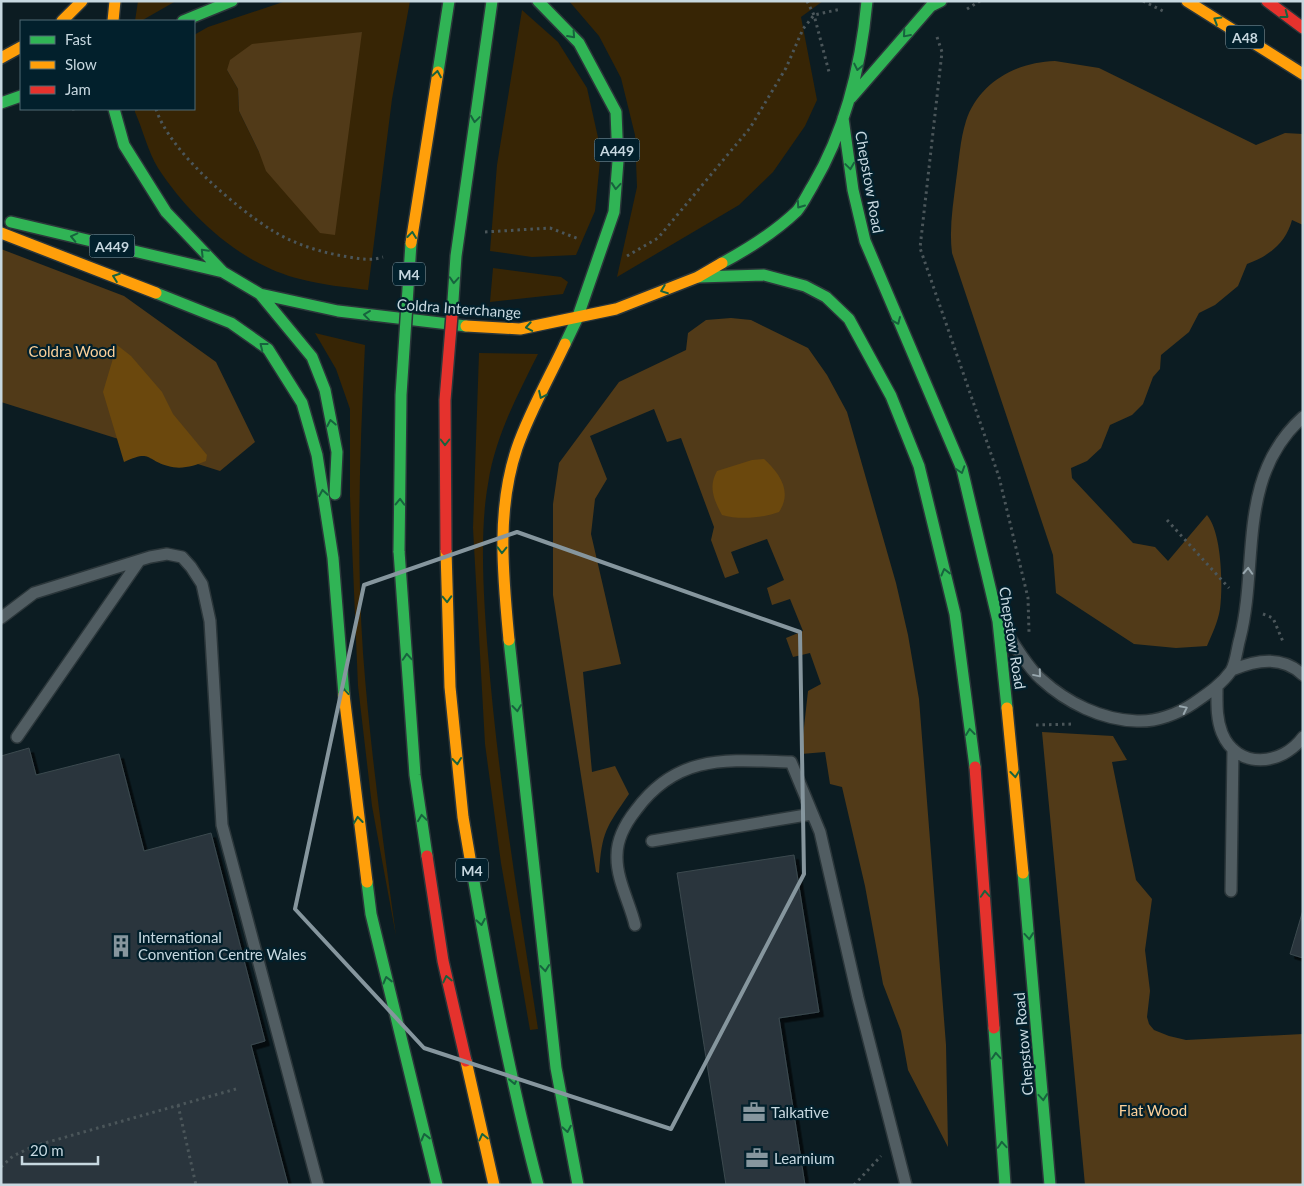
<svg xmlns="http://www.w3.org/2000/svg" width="1304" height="1186" font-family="Lato,sans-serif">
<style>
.green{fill:#372505;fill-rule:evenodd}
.forest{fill:#513a18}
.water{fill:#6b480d}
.building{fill:#29363c;stroke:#3c494f;filter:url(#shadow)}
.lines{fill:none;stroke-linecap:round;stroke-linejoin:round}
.lane-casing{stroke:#2b363a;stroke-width:14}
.fast-casing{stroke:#2b363a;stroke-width:14}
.slow-casing{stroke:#2b363a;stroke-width:14}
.jam-casing{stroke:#2b363a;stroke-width:14}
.path{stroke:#4b565a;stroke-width:3;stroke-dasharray:2.5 4;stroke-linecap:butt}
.lane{stroke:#515d62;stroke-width:11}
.fast{stroke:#30b455;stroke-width:11}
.slow{stroke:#ff9f0a;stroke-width:11}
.jam{stroke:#e5322d;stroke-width:11}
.fast-bridge-casing{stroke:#2b363a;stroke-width:14;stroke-linecap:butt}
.slow-bridge-casing{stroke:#2b363a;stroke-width:14;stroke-linecap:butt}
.jam-bridge-casing{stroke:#2b363a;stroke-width:14;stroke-linecap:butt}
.fast-bridge{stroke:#30b455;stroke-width:11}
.slow-bridge{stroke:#ff9f0a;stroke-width:11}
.jam-bridge{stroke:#e5322d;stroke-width:11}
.oneway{stroke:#17633e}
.oneway2{stroke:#98a7ae}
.marked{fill:none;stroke:#86969e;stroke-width:4;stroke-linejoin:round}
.labels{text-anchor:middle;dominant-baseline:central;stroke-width:4.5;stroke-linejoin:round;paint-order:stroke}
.shield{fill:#02202c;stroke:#8ca1aa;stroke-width:1}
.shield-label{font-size:14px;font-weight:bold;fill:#c7d8e0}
.street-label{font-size:15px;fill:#c7d8e0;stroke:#02202c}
.park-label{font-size:15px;fill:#fcd099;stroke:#02202c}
.poi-label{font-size:15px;fill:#c7d8e0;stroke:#02202c;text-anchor:start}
</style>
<defs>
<filter id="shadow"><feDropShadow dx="4.5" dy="4.5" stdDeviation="0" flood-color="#0009"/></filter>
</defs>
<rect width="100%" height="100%" fill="#0c1c22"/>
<path class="green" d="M138,1h38l-35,20h-6z
M286,1h124l-18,98 -24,191c-23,-3 -46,-5 -68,-11 -58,-14 -110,-62 -142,-111 -10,-16 -15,-38 -23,-56v-3h59v-74l14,-8zM362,32l-103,120 -20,-41 -1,-22 -11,-19z
M569,1h254l-22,16 16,83 -12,26 -32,46 -34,33 -122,72 20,-90 -2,-52 -14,-57 -22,-42z
M522,10l36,32 29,46 14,63 -6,60 -19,44 -44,2 -42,-6 7,-86z
M493,268l68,9 7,5 -5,12 -73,8z
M315,333l50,12c-5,103 -9,205 -2,308 7,95 20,188 33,283l-24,-130 -14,-120 -8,-189v-88l-14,-40z
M479,353l59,1c-21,42 -43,83 -50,130 -9,50 -4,119 0,170 10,126 31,250 50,375l-8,1 -29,-167 -16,-119 -12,-216z"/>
<path class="forest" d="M362,32l-27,203 -15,-2 -54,-62 -7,-19 -20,-41 -1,-22 -11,-19 3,-10 22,-16z
M1055,61l44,7 157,77 29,-12 18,1v91l-11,-5c-6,23 -23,36 -45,44l-9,22 -23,19 -16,8 -10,19 -28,23 -1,14 -7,8 -10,27 -11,11 -22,10 -9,23 -14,13 -16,7 1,10 61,65 22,4 13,14 39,-46c15,18 16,71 13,94 -2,13 -8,25 -13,37l-31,2 -42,-4 -78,-51 -3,-38 -101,-302c-3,-24 1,-48 4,-72 3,-20 4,-41 10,-60 13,-39 51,-59 89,-60z
M1,249l123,47 92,66 39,80 -35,29 -219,-69z
M731,318l20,2 57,28 19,27 20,37 49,171 12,52 11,64 27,346 2,102 -40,-77 -7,-39 -18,-47 -18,-98 -23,-99 -12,-3 -5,-32 -24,2 7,-63 13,-7 -11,-31 -17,4 -7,-19 17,-7 -13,-32 -18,6 -5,-17 17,-8 -17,-41 -36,13 8,21 -14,5 -14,-38 3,-13 -33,-89 -14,4 -13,-33 -64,27 17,43 -12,20 -4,35 30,130 -38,8 9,100 23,-6 14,28c-23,34 -27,37 -30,79l-3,-1 -43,-277v-91l6,-41 60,-81 67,-32 2,-17 18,-13z
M1042,732l71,4 14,24 -15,2 24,118 16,19 -7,51 5,41 -3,26 2,7 5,6 15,6 17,4 117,-6v151h-218z"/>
<path class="water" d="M117,345l14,11 31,36 11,22 34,41 -1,6c-12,5 -25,9 -38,5 -22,-6 -17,-17 -44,-4l-21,-70z
M764,459c15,14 29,32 15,53 -16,6 -40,8 -57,3 -8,-15 -14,-28 -5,-44l35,-11z"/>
<path class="building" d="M29,748l7,27 83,-21 25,97 67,-18 54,208 -14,4 37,140h-287v-429z
M794,855l25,157 -40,6 26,167h-79l-49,-312z
M1303,910v48l-13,-4z"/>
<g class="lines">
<defs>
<path id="lane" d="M1,618l33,-25 116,-36 17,-3 15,3 9,10 11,17 8,37 12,204 96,360
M1005,631c11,15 22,36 36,48 26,24 61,41 96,42 19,1 41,-7 57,-18 13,-9 27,-18 37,-32 5,-8 6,-23 9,-33 19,-75 -4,-161 63,-221
M1232,670c24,-10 50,-15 71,5
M1217,687c0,15 -1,31 5,46 15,37 60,33 81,4
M17,737l122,-176
M652,841l160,-27
M1231,891l2,-142
M635,925c-5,-22 -19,-46 -18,-70 0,-17 8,-31 19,-45 42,-57 92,-50 155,-48l29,70 38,166 48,187"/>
<path id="fast" d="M538,1l41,42 37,69 2,49 -4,51 -37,107 -12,25
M183,21l49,-20
M851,98l80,-92 10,-5
M1,103l20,-7
M114,109l10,36 42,67 57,60 37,22 78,17 128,15
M843,118l10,72 12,51 97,228 36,152 9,87
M11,222l212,50
M722,263c26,-14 53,-31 75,-52 6,-7 11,-18 16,-26 33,-56 48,-119 54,-184
M698,277l66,-2 41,11 21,11 23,22 42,77 28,70 36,148 20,153
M156,293l75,30 37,26 34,54 15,52 16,103 11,137
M260,294l52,63 13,33 12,62 -2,42
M399,551l16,224 12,81
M509,640l47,428 22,117
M1023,873l27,312
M473,876c18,103 38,207 65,309
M367,882l4,32 66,271
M994,1028l11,157"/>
<path id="slow" d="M1187,1l116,73
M62,21l20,-20
M113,21l2,-20
M1,58l20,-11
M1,233l155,60
M466,326l54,3 96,-20 82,-32 24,-14
M446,550l4,137 13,130 10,59
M509,640c-6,-64 -13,-130 8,-192 12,-35 32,-70 48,-104
M344,695l23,187
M1007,708l16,165
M466,1061l28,124"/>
<path id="jam" d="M1267,1l36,27
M975,767l19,261
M427,856l16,105 23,100"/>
</defs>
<use href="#lane" class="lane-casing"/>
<use href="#fast" class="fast-casing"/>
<use href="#slow" class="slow-casing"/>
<use href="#jam" class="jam-casing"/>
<path class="path" d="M807,1l7,14 15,57
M1143,1l20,10
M967,9l13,-8
M937,37l5,15 -22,196 79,229 29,121 1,34
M72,109h3
M156,109c13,42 80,99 117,122 23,14 50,22 76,26 12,2 22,4 34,0
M485,232l65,-4 29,11
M627,256l31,-18 92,-110 36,-60 17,-39 11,-14 27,-6
M1167,520l62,68
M1263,614l10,4 11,26
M1036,725l38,-1
M178,1105l18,80
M1,1167l12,-11 21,-10 202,-57
M854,1185l27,-29"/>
<use href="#lane" class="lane"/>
<use href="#fast" class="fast"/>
<use href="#slow" class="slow"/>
<use href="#jam" class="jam"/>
<defs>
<path id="fast-bridge" d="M438,72l11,-71
M452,315l4,-59 36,-255
M399,551l2,-156 10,-152"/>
<path id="slow-bridge" d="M411,243l27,-171"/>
<path id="jam-bridge" d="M446,550l-1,-150 7,-85"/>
</defs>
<use href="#fast-bridge" class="fast-bridge-casing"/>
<use href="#slow-bridge" class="slow-bridge-casing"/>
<use href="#jam-bridge" class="jam-bridge-casing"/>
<use href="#fast-bridge" class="fast-bridge"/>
<use href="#slow-bridge" class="slow-bridge"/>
<use href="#jam-bridge" class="jam-bridge"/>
</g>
<defs><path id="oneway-chevron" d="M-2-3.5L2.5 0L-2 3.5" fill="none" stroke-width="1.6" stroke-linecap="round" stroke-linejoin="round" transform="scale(1.25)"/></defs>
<g class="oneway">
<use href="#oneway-chevron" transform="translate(1285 15) rotate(37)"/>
<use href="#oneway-chevron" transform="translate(1217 20) rotate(-149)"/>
<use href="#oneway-chevron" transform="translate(906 34) rotate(131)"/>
<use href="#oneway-chevron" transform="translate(572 35) rotate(48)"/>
<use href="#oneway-chevron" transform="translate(858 67) rotate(102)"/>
<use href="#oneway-chevron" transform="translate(437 74) rotate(-81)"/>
<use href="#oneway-chevron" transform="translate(475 119) rotate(98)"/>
<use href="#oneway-chevron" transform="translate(850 166) rotate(82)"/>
<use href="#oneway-chevron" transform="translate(616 186) rotate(95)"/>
<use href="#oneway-chevron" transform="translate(800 205) rotate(125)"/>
<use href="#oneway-chevron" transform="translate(412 235) rotate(-83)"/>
<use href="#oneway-chevron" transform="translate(74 237) rotate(-167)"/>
<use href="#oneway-chevron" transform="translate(204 252) rotate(-134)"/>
<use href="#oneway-chevron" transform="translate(116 277) rotate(-160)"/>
<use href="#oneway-chevron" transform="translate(454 280) rotate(94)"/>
<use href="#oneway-chevron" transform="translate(664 290) rotate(159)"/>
<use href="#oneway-chevron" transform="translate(367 315) rotate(-173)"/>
<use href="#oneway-chevron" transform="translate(897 321) rotate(66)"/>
<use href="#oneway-chevron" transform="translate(529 327) rotate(170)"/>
<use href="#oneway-chevron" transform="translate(263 346) rotate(-142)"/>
<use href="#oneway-chevron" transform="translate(542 395) rotate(115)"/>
<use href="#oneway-chevron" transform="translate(331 423) rotate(-101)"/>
<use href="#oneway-chevron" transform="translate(445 442) rotate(90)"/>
<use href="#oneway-chevron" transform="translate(961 470) rotate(72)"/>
<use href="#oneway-chevron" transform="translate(323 493) rotate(-99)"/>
<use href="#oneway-chevron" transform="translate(400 502) rotate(-89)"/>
<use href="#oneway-chevron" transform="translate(502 550) rotate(91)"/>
<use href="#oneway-chevron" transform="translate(945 572) rotate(-104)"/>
<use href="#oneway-chevron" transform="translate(447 599) rotate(88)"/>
<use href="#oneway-chevron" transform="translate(407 657) rotate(-94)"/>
<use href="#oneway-chevron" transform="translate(344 692) rotate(-95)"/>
<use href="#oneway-chevron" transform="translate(517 708) rotate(84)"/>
<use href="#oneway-chevron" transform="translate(970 732) rotate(-97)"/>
<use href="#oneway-chevron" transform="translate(457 761) rotate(84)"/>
<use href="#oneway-chevron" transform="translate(1015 774) rotate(84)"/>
<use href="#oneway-chevron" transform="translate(422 818) rotate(-98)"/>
<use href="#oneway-chevron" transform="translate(358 820) rotate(-97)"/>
<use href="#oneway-chevron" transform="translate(985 894) rotate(-94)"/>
<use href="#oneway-chevron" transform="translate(481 922) rotate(80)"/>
<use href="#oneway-chevron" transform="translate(1029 936) rotate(85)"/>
<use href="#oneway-chevron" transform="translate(545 968) rotate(84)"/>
<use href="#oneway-chevron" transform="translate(447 979) rotate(-103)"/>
<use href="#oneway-chevron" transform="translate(387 980) rotate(-104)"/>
<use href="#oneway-chevron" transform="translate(996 1056) rotate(-94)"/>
<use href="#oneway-chevron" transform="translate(514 1081) rotate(78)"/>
<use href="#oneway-chevron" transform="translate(1043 1097) rotate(85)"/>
<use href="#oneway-chevron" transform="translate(567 1129) rotate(80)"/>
<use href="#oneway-chevron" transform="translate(425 1137) rotate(-104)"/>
<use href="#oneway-chevron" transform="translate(483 1137) rotate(-103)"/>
<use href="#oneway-chevron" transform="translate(1002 1145) rotate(-94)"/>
</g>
<g class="oneway2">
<use href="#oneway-chevron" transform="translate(1248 571) rotate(-87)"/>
<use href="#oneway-chevron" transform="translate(1038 674) rotate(50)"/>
<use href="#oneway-chevron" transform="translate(1184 709) rotate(-26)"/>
</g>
<path class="marked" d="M517,532l283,100 4,242 -133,255 -247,-81 -129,-139 69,-324z"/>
<defs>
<symbol id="building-bare" viewBox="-9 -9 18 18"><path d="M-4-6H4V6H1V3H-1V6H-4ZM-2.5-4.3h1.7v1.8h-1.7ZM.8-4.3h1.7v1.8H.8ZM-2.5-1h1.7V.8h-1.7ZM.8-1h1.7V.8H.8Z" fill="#86969e" stroke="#02202c" stroke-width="2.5" paint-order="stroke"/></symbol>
<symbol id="office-bare" viewBox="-9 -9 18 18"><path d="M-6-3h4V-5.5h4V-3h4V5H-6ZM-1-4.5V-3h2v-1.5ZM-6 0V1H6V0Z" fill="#86969e" stroke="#02202c" stroke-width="2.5" paint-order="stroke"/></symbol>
</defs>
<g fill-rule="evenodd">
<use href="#building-bare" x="105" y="930" width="32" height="32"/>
<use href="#office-bare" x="738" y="1096" width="32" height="32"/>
<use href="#office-bare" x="741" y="1142" width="32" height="32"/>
</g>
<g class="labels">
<g class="shield">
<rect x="1226" y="25.5" width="38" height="23" rx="4"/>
<rect x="594.5" y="138.5" width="45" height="23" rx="4"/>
<rect x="89.5" y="234.5" width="45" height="23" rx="4"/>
<rect x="393" y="262.5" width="32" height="23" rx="4"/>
<rect x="456" y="858.5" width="32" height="23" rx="4"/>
</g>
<g class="shield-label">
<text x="1245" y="37">A48</text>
<text x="617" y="150">A449</text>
<text x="112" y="246">A449</text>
<text x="409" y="274">M4</text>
<text x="472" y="870">M4</text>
</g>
<g class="street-label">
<text transform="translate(870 182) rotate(80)">Chepstow Road</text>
<text transform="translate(459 308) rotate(4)">Coldra Interchange</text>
<text transform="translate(1013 638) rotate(81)">Chepstow Road</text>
<text transform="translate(1023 1044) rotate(-95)">Chepstow Road</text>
</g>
<g class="park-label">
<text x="72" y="351">Coldra Wood</text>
<text x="1153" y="1110">Flat Wood</text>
</g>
<g class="poi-label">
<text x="138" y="937">International<tspan x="138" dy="17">Convention Centre Wales</tspan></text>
<text x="771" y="1112">Talkative</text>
<text x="774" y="1158">Learnium</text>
</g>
</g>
<rect width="1304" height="1186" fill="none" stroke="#c7d8e0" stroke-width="5"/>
<rect x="20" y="20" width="175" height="90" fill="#02202c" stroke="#516a74"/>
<rect x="30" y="36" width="25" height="8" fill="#30b455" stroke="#516a74"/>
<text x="65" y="45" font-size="15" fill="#c7d8e0">Fast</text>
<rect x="30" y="61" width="25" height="8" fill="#ff9f0a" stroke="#516a74"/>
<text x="65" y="70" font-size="15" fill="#c7d8e0">Slow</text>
<rect x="30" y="86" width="25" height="8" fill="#e5322d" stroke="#516a74"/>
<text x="65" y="95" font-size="15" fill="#c7d8e0">Jam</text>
<path d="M22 1156v8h76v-8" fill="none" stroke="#c7d8e0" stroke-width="2.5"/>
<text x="30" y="1156" font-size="15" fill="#c7d8e0" stroke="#02202c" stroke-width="4" paint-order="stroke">20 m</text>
</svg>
